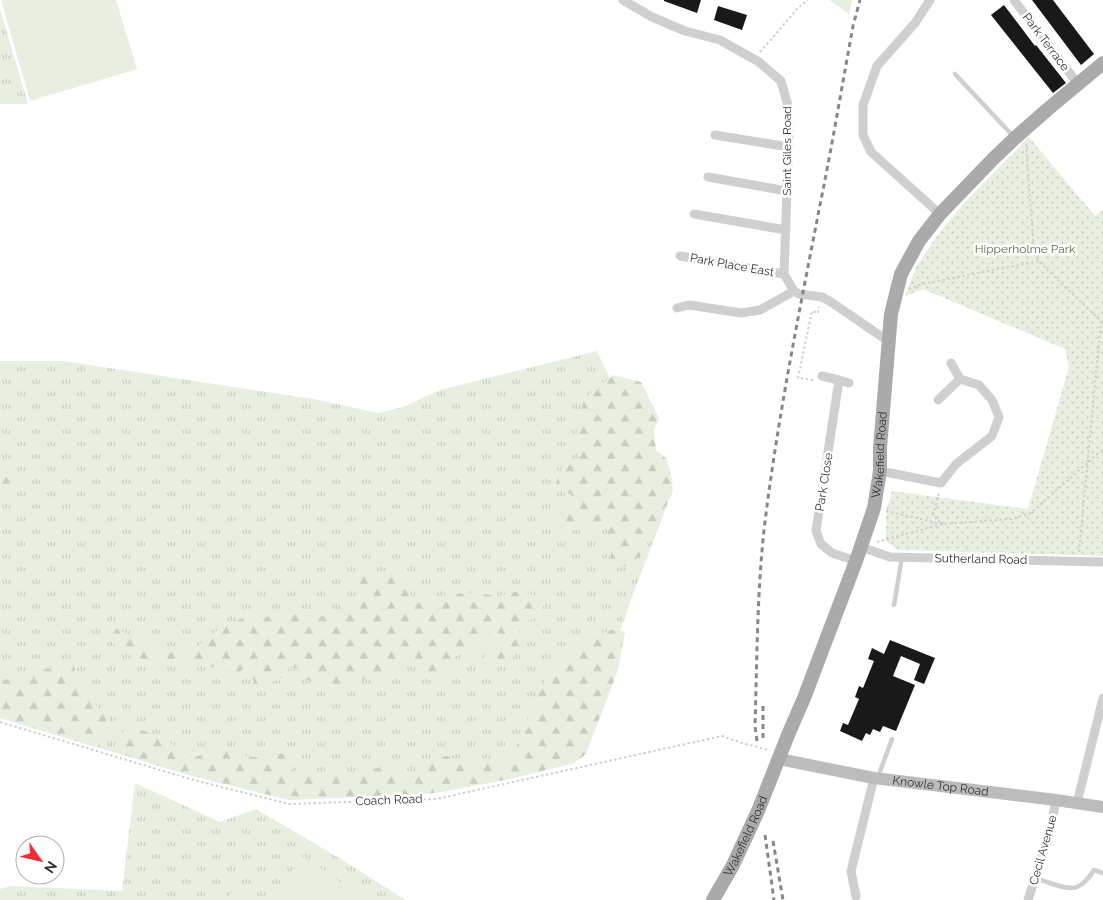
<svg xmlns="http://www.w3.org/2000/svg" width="1103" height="900" font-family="Raleway,sans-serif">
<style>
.grass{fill:url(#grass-tufts)}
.forest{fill:url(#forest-firs)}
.park{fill:url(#park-dots)}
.garden{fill:#e8efe0}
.building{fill:#191919}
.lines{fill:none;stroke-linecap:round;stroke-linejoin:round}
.path{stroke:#cfcfcf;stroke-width:2;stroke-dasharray:2.5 2.5;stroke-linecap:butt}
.lane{stroke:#cfcfcf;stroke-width:4.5}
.street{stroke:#cfcfcf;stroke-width:9}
.secondary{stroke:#bcbcbc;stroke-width:12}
.primary{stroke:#aaa;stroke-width:14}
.rail{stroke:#878787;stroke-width:3;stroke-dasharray:5 4;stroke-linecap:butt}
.labels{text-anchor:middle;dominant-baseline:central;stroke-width:5;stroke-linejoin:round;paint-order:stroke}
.street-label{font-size:12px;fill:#323232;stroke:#fff}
.park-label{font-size:12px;fill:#55723b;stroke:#fff}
</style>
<defs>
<pattern id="grass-tufts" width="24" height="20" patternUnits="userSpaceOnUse" patternTransform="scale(1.25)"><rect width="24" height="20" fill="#e8efe0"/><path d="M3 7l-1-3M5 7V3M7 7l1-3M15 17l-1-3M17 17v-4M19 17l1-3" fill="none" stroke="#c7cdc1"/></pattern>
<pattern id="forest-firs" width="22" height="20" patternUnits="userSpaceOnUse" patternTransform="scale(1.25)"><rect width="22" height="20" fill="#e8efe0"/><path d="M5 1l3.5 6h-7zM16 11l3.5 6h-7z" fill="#c7cdc1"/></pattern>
<pattern id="park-dots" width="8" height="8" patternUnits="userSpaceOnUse" patternTransform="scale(1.25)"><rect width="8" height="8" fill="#e8efe0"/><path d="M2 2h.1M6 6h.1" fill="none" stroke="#c7cdc1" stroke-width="1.8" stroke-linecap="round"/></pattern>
</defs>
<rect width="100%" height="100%" fill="#fff"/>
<path class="grass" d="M0,9l28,95h-28z
M597,351l71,152 -36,94 -58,166 -65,16 -74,14 -146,7 -100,-25 -189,-57v-357h63l256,39 59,13 25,-6 37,-17z
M135,783l85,39 36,-13 73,43 77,48h-406v-11l10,-3 112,5z"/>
<path class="forest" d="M829,0h23l-3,14z
M613,375l28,7 18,36 -5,12 2,20 10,8 5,15 2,19 -20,36 -11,26 -16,12 -15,3v-21l-5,-24 -13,-1 -20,8 -19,-12 9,-7 14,-13 -12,-8 -10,-4c5,-19 7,-21 26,-26l-5,-9 1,-27 7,-26z
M0,471h9l5,5 -9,11v8l-5,10z
M379,573l28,10c4,17 5,20 23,22l16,-11 30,-1 23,3 20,-5 26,7 -5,19 -16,5 -5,10 9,4c-8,13 -28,46 -45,23l15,-22 -1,-9 -8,5 -16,14 -17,9 -10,14 -11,4 -11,1 -7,-6 -1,-6 -2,-6 -13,8 -49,19 -16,3 -16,-1 -15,-8 -8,-10 -8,-1 -4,9 -13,6 -13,9 -9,-4 4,-5 -3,-9 -7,-5 -5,5 -27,-6 -56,-5 -21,-5 -20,-12 -4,-8 6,-9 11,7 16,5 15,10 15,2 18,-1 27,-22 28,-13 19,1 33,-5 8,5 20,-1 30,-22 5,-17z
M616,629l9,3 -7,38 -32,84 -12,9 -65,16 -74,14 -146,7 -100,-25 -47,-14 -25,-19 8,-13 8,-2 28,10 32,21 29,-11 18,2 6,7 15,2 23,-5 7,4 1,13 10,7 31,-5 29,-1 26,-5 5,9 23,-2 14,-14 17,-3 20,7 44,-4 34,-79 20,-21 27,-23z
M74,664l1,12 16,24 18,19 2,7 -10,11 -2,11 -99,-30v-29l3,-8c23,-8 47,-14 71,-17z"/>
<path class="park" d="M1029,137l66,79 8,-6v346l-205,-6 -12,-9v-30l6,-20 136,18 41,-142 -4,-18 -142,-60 -18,7 11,-29 20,-30 29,-35z"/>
<path class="garden" d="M1,0h115l21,69 -107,32z
M304,856l60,44h-90l-2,-1z
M239,883l21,17h-35z"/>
<path class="building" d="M664,0h37l-4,13 -33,-12z
M1032,0h21l41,54 -13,11z
M1004,5l31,41 1,-1 30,38 -13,10 -62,-78z
M718,6l29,9 -5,15 -28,-10z
M890,640l45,18 -11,26 -10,-4 6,-16 -19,-8 -8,20 22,9 -19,46 -13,-5 -3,6 -7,-3 -3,6 -4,-2 -4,8 -22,-10 3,-8 5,2 11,-26 -4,-2 4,-11 4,2 11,-27 -6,-2 4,-11 12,6z"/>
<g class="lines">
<path class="path" d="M760,52l39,-45 9,-7
M1026,144l8,106 4,11 65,62
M909,289l13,-5 117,-23
M813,380l-15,-2 14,-67 6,2 1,-6
M886,511l56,13 69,-5 20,-6 72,-64
M877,542l65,-18 -9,-9 6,-22
M1079,552l22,-231
M0,722l190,57 99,25 147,-5 286,-63 20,7 27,7"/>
<path class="lane" d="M955,74l59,63
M894,605l8,-48
M878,777l14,-38
M1035,878c11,3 32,13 42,9 8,-3 13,-11 17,-17l9,3"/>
<path class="street" d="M623,0l29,17 33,14 35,9 39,22 22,19 7,25 1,29 -5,139 10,17 5,3 23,3 9,5 57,39
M930,0l-15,23 -38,43 -14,39v30l8,17 69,62
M1014,0l64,84
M715,135l74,12
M708,177l79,14
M694,214l92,16
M680,256l104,18
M677,308l12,-3 52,8 19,-3 34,-19
M822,376l17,4
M849,383l-10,-3 -23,151 5,13 11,9 24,8
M938,400l22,-21
M880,471l61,12 15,-19 36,-28 7,-19 -7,-17 -13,-15 -19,-6 -9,-16
M861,547l29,10 213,5
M1077,803l26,-105
M856,896l-5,-25 23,-93
M1028,900l22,-69 6,-31"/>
<path class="secondary" id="s1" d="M779,759l95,19 182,22 47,7"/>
<path class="primary" id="s2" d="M713,900l20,-35 25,-54 30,-76 16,-37 52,-137 18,-53 6,-37v-23l11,-134 10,-40 18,-33 21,-27 53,-55 22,-21 33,-29 55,-46"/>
<path class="rail" d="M763,706v34
M757,741l-2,-15c2,-65 2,-131 9,-196 13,-109 35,-217 56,-325 12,-59 22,-119 33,-179l7,-26
M765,835l9,65
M773,841l10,59"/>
</g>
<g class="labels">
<g class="street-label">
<text transform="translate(1046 42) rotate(53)">Park Terrace</text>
<text transform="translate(787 151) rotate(-90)">Saint Giles Road</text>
<text transform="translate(732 265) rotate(10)">Park Place East</text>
<text stroke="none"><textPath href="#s2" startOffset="478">Wakefield Road</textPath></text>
<text transform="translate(824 482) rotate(-81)">Park Close</text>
<text transform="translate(981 559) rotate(1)">Sutherland Road</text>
<text stroke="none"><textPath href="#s1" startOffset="164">Knowle Top Road</textPath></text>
<text transform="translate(389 800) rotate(-2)">Coach Road</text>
<text stroke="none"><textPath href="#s2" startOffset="72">Wakefield Road</textPath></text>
<text transform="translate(1043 850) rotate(-74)">Cecil Avenue</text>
</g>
<g class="park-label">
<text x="1025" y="249">Hipperholme Park</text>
</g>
</g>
<g transform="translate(40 860) rotate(124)"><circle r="24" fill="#ffffff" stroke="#adadad"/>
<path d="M0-4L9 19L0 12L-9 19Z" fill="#f02d3b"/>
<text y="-8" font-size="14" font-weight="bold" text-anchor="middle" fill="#323232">N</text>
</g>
</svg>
